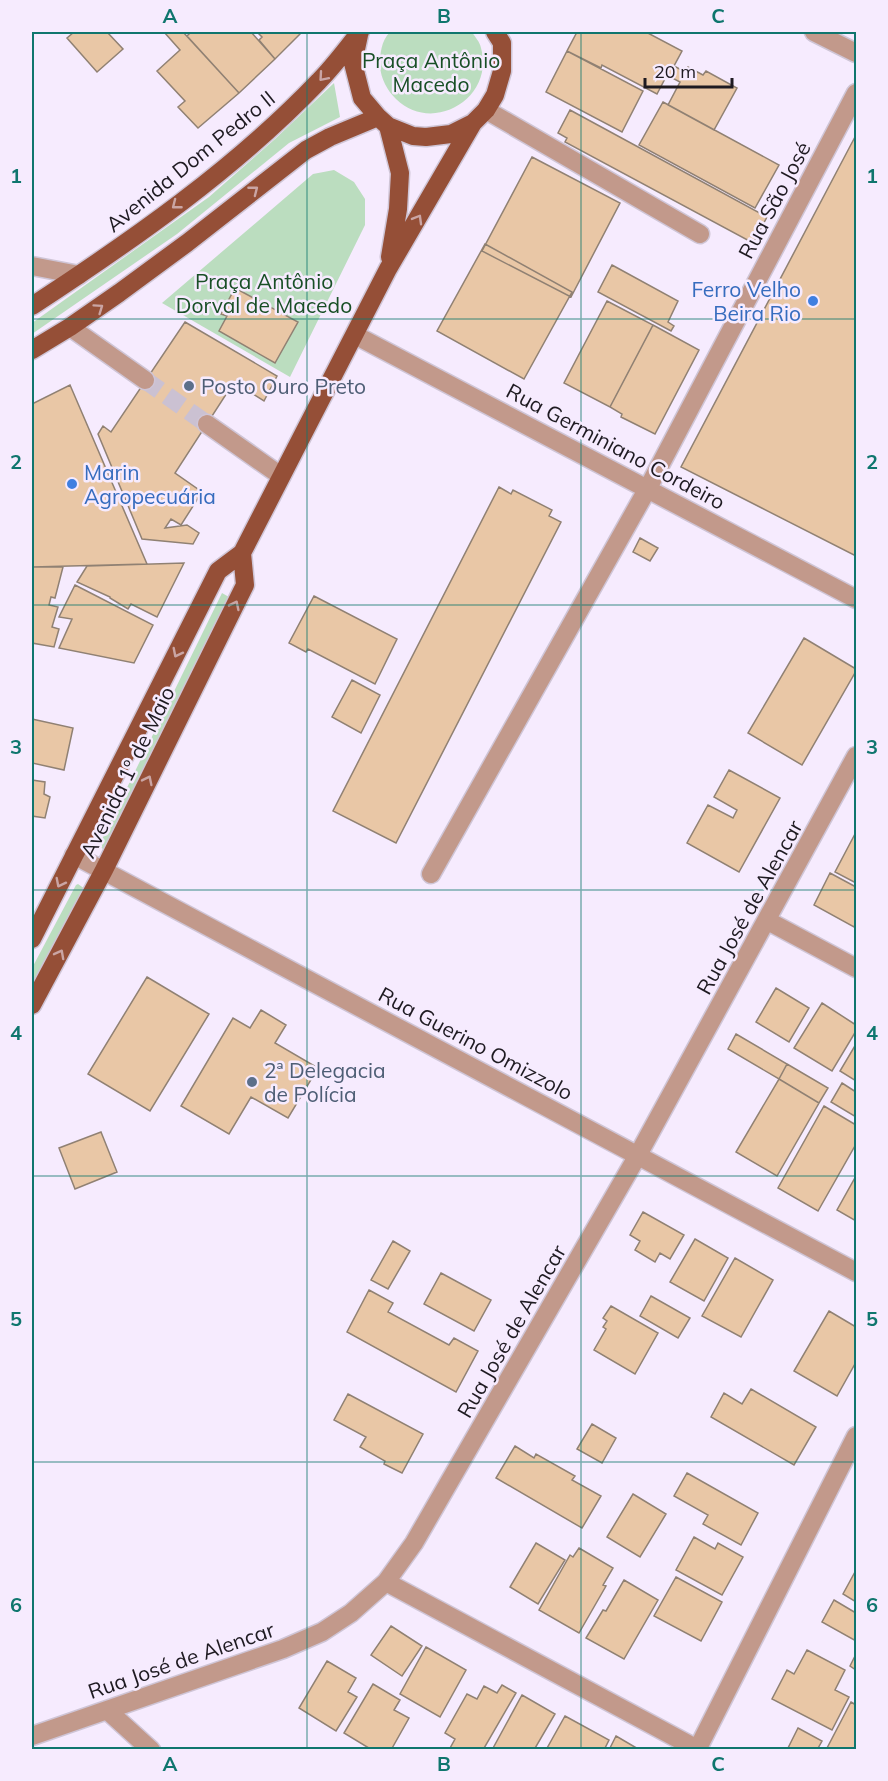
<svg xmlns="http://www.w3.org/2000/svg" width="888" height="1781" font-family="Mulish,sans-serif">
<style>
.green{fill:#bbddbf}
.building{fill:#e9c7a6;stroke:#908173;stroke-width:1.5}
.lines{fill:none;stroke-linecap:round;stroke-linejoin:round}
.minor-tunnel{stroke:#cbc1d2;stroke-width:18;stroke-dasharray:18 9;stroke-linecap:butt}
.minor-casing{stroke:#cfc5d6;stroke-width:21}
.major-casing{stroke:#cfc5d6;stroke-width:21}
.minor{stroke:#c2998b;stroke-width:18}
.major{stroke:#954f37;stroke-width:18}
.oneway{stroke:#caa5a4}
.grid{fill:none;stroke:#0f766e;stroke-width:1.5;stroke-opacity:0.55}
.shop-dot{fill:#3f7fe0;stroke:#f6ebfe;stroke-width:2}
.service-dot{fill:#5c6f8a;stroke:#f6ebfe;stroke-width:2}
.labels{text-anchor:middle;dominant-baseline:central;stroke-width:5;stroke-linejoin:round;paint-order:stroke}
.park-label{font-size:21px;fill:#184f26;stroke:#f6ebfe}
.street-label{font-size:21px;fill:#1e1a21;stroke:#f6ebfe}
.shop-label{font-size:21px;fill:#366cbe;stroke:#f6ebfe;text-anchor:end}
.service-label{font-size:21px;fill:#4e5e75;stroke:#f6ebfe;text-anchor:start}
.neatline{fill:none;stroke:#0f766e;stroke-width:2}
.grid-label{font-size:20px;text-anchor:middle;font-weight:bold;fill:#0f766e}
</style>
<rect width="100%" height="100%" fill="#f6ebfe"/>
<path class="green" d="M390,32h82c3,5 8,10 9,16 14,50 -48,87 -85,51 -9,-9 -15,-20 -16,-33 0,-12 1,-25 10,-34z
M334,83l6,34 -51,26 -112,91 -145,100v-11l177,-126 66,-58z
M334,170l20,12 11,17v26l-75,152 -128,-74 151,-129z
M222,593l7,4 -117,239 -9,13 -3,-2v-4z
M78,884l7,5 -53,98v-19l44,-83z"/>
<path class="building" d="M74,32h33l16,17 -26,23 -30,-34z
M164,32h19l56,61 -41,35 -20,-21 7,-6 -28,-30 23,-21z
M191,32h60l24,27 -36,34 -52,-57z
M257,32h45l-27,27 -16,-19 3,-3z
M577,32h69l36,19 -8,15 11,6 3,-5 15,8 3,-4 31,17 -23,42 -46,-25 12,-23 -13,-7 -10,19 -55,-29 -1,3 -34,-17z
M567,51l76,40 -21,41 -76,-40z
M663,102l116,63 -24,43 -116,-63z
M570,110l197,107 -14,26 -188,-101 2,-4 -9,-5z
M856,135v421l-175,-89z
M532,157l88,46 -49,94 -89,-46z
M485,244l87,48 -48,87 -87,-48z
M612,265l66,36 -10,21 6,4 -3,5 -73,-39z
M235,288l63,34 -23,41 -56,-32 8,-15 -6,-2z
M607,301l46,24 -43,82 -46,-24z
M185,322l92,54 -13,25 -30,-19 -59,91 27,19 -21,33 -10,-6 -6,9 22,-3 12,8 -6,11 -51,-5 -44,-105 5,-8 8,6z
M653,325l46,25 -44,84 -34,-17 1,-3 -12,-7z
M70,385l77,179 -115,3v-163z
M499,487l12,7 2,-4 39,20 -3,6 12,6 -165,321 -63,-32z
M640,538l18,10 -8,13 -17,-9z
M184,563l-27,54 -26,-13 -3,5 -18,-11v-1l-33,-15 10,-16z
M32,567h31l-8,31 -4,-1 -2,8 9,2 -6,20 7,2 -5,18 -22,-4z
M75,585l78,40 -19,38 -75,-15 13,-29 -13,-2z
M314,596l83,43 -22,45 -67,-35 -2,3 -17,-9z
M804,638l52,31v2l-54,94 -54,-32z
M352,680l28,15 -19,38 -29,-16z
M32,719l41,9 -9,42 -32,-7z
M729,770l51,28 -41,74 -52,-29 21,-38 25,13 4,-8 -23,-13z
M32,780l13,2 -1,12 6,3 -5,21 -13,-2z
M856,832v51l-21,-11z
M830,873l26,14v35l-2,5 -40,-22z
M147,977l62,37 -59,97 -62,-37z
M776,988l33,20 -20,34 -33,-20z
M822,1003l34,22v6l-24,40 -38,-23z
M261,1010l25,15 -11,18 43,25 -30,50 -37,-21 -22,37 -48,-28 52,-88 17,10z
M736,1034l51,30 -8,15 -51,-30z
M856,1044v37l-16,-10z
M787,1064l41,24 -9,15 -40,-24z
M779,1079l40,24 -42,73 -41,-24z
M842,1083l14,9v25l-25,-15z
M824,1106l32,19v19l-38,67 -40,-23z
M101,1132l16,40 -42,17 -16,-41z
M856,1176v45l-19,-11z
M643,1212l41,23 -14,24 -10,-6 -5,9 -20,-12 5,-9 -10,-6z
M695,1239l33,19 -24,43 -34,-19z
M393,1241l17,10 -22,38 -17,-9z
M735,1258l38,22 -32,57 -39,-21z
M441,1273l50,27 -17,31 -50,-27z
M369,1290l24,13 -5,9 61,33 5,-7 24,13 -22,41 -109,-60z
M651,1296l39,22 -12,20 -38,-22z
M611,1306l47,27 -23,41 -41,-24 12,-21 -3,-2 4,-6 -4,-3z
M829,1311l27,16v35l-19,34 -43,-25z
M751,1389l65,38 -22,38 -83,-48 13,-24 18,11z
M348,1394l75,40 -21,39 -18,-9 1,-3 -25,-14 6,-10 -32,-17z
M592,1424l24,14 -14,25 -25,-14z
M515,1446l19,12 2,-4 39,22 -3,4 29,16 -19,32 -86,-50z
M687,1473l71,40 -17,32 -38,-21 5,-9 -34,-19z
M633,1494l33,20 -26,43 -33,-20z
M694,1537l21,12 3,-6 25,14 -21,38 -46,-25z
M536,1543l29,17 -27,44 -28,-17z
M579,1548l34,20 -10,17 3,1 -27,47 -40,-23 31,-55 3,2z
M856,1570v32l-13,-8z
M676,1577l46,25 -21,39 -47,-25z
M624,1580l34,20 -34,59 -38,-21 17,-28 3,1z
M834,1600l22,13v28l-34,-19z
M391,1626l31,20 -20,30 -31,-21z
M426,1647l40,23 -26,47 -40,-23z
M807,1650l38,20 -10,20 14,7 -17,33 -60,-31 15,-29 7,4z
M856,1654v16l-6,-4z
M327,1661l29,17 -8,14 9,5 -21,34 -37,-23z
M373,1684l27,16 -6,10 15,8 -18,32h-19l-28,-17z
M502,1685l14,8 -33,57h-34l6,-11 -10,-6 22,-39 10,5 7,-13 13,7z
M522,1695l33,19 -21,36h-42z
M851,1702l5,3v45h-30z
M565,1716l44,24 -5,10h-58z
M798,1728l24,13 -5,9h-30z
M616,1736l24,14h-31z"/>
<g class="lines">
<path class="minor-tunnel" d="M145,380l62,44"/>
<defs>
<path id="minor" d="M814,32l42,21
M486,110l214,124
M32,266l47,9
M70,327l75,53
M355,335l501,264
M207,424l74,52
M74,855l782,417
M431,874l217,-386 208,-395
M768,921l88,47
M386,1582l313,168
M107,1710l44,40
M32,1736l251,-87 39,-17 29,-19 35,-31 28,-39 224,-388 218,-399
M697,1750l159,-314"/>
<path id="major" d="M359,35l-6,28 9,35 16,19 10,9 25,10 13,1 25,-3 22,-11 13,-13 9,-15 7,-24v-28l-7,-11
M388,126l12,47 -2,36 -8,48
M32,306c101,-66 203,-137 287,-225 15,-15 28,-33 41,-49
M32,350l38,-23 49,-34 68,-50 119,-93 24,-13 48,-20
M32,939l186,-368 24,-18 146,-284 85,-146
M32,1005l72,-135 141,-285 -3,-32"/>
</defs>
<use href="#minor" class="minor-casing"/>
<use href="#major" class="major-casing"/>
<use href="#minor" class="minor"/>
<use href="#major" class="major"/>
</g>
<defs><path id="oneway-chevron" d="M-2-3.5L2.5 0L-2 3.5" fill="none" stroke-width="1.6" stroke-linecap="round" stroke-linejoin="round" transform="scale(1.5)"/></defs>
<g class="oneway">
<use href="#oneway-chevron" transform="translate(323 77) rotate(131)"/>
<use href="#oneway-chevron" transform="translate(254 190) rotate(-38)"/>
<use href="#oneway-chevron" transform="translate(176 205) rotate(142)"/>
<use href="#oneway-chevron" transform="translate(418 219) rotate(-60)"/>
<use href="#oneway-chevron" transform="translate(99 308) rotate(-35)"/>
<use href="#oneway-chevron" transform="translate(235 605) rotate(-64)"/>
<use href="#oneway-chevron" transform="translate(177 653) rotate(117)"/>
<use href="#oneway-chevron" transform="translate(148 780) rotate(-64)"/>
<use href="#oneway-chevron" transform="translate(60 883) rotate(117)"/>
<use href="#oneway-chevron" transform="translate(60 954) rotate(-62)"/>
</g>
<path class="grid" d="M307,32v1718M581,32v1718M32,319h824M32,605h824M32,890h824M32,1176h824M32,1462h824"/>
<g class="shop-dot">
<circle cx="813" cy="301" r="6"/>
<circle cx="72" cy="484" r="6"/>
</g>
<g class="service-dot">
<circle cx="189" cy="386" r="6"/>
<circle cx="252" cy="1082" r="6"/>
</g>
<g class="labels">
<g class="park-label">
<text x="431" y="60">Praça Antônio<tspan x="431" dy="24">Macedo</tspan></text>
<text x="264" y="281">Praça Antônio<tspan x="264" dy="24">Dorval de Macedo</tspan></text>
</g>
<g class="street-label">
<text transform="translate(190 161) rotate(-39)">Avenida Dom Pedro II</text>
<text transform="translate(774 200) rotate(-62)">Rua São José</text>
<text transform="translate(616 446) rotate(28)">Rua Germiniano Cordeiro</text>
<text transform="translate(127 772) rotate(-64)">Avenida 1º de Maio</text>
<text transform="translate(749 907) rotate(-61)">Rua José de Alencar</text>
<text transform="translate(476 1043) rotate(28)">Rua Guerino Omizzolo</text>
<text transform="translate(511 1331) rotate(-60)">Rua José de Alencar</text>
<text transform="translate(181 1660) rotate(-19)">Rua José de Alencar</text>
</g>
<g class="shop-label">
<text x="801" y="289">Ferro Velho<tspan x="801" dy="24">Beira Rio</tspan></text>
<text x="84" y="472" text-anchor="start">Marin<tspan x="84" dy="24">Agropecuária</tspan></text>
</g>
<g class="service-label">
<text x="201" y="386">Posto Ouro Preto</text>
<text x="264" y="1070">2ª Delegacia<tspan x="264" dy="24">de Polícia</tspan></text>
</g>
</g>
<rect width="888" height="1781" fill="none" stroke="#f6ebfe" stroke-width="66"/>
<path d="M645 78v9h87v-9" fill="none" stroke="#1e1a21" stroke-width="3"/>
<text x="654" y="78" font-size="18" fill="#1e1a21" stroke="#f6ebfe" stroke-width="4.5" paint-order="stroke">20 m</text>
<rect x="33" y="33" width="822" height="1715" class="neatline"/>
<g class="grid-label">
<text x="170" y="23">A</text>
<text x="444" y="23">B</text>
<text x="718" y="23">C</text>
<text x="16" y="183">1</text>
<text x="872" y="183">1</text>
<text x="16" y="469">2</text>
<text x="872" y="469">2</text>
<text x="16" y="754">3</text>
<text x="872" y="754">3</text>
<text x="16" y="1040">4</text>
<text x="872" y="1040">4</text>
<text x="16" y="1326">5</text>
<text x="872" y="1326">5</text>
<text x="16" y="1612">6</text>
<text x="872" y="1612">6</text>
<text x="170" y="1771">A</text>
<text x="444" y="1771">B</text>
<text x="718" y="1771">C</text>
</g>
</svg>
